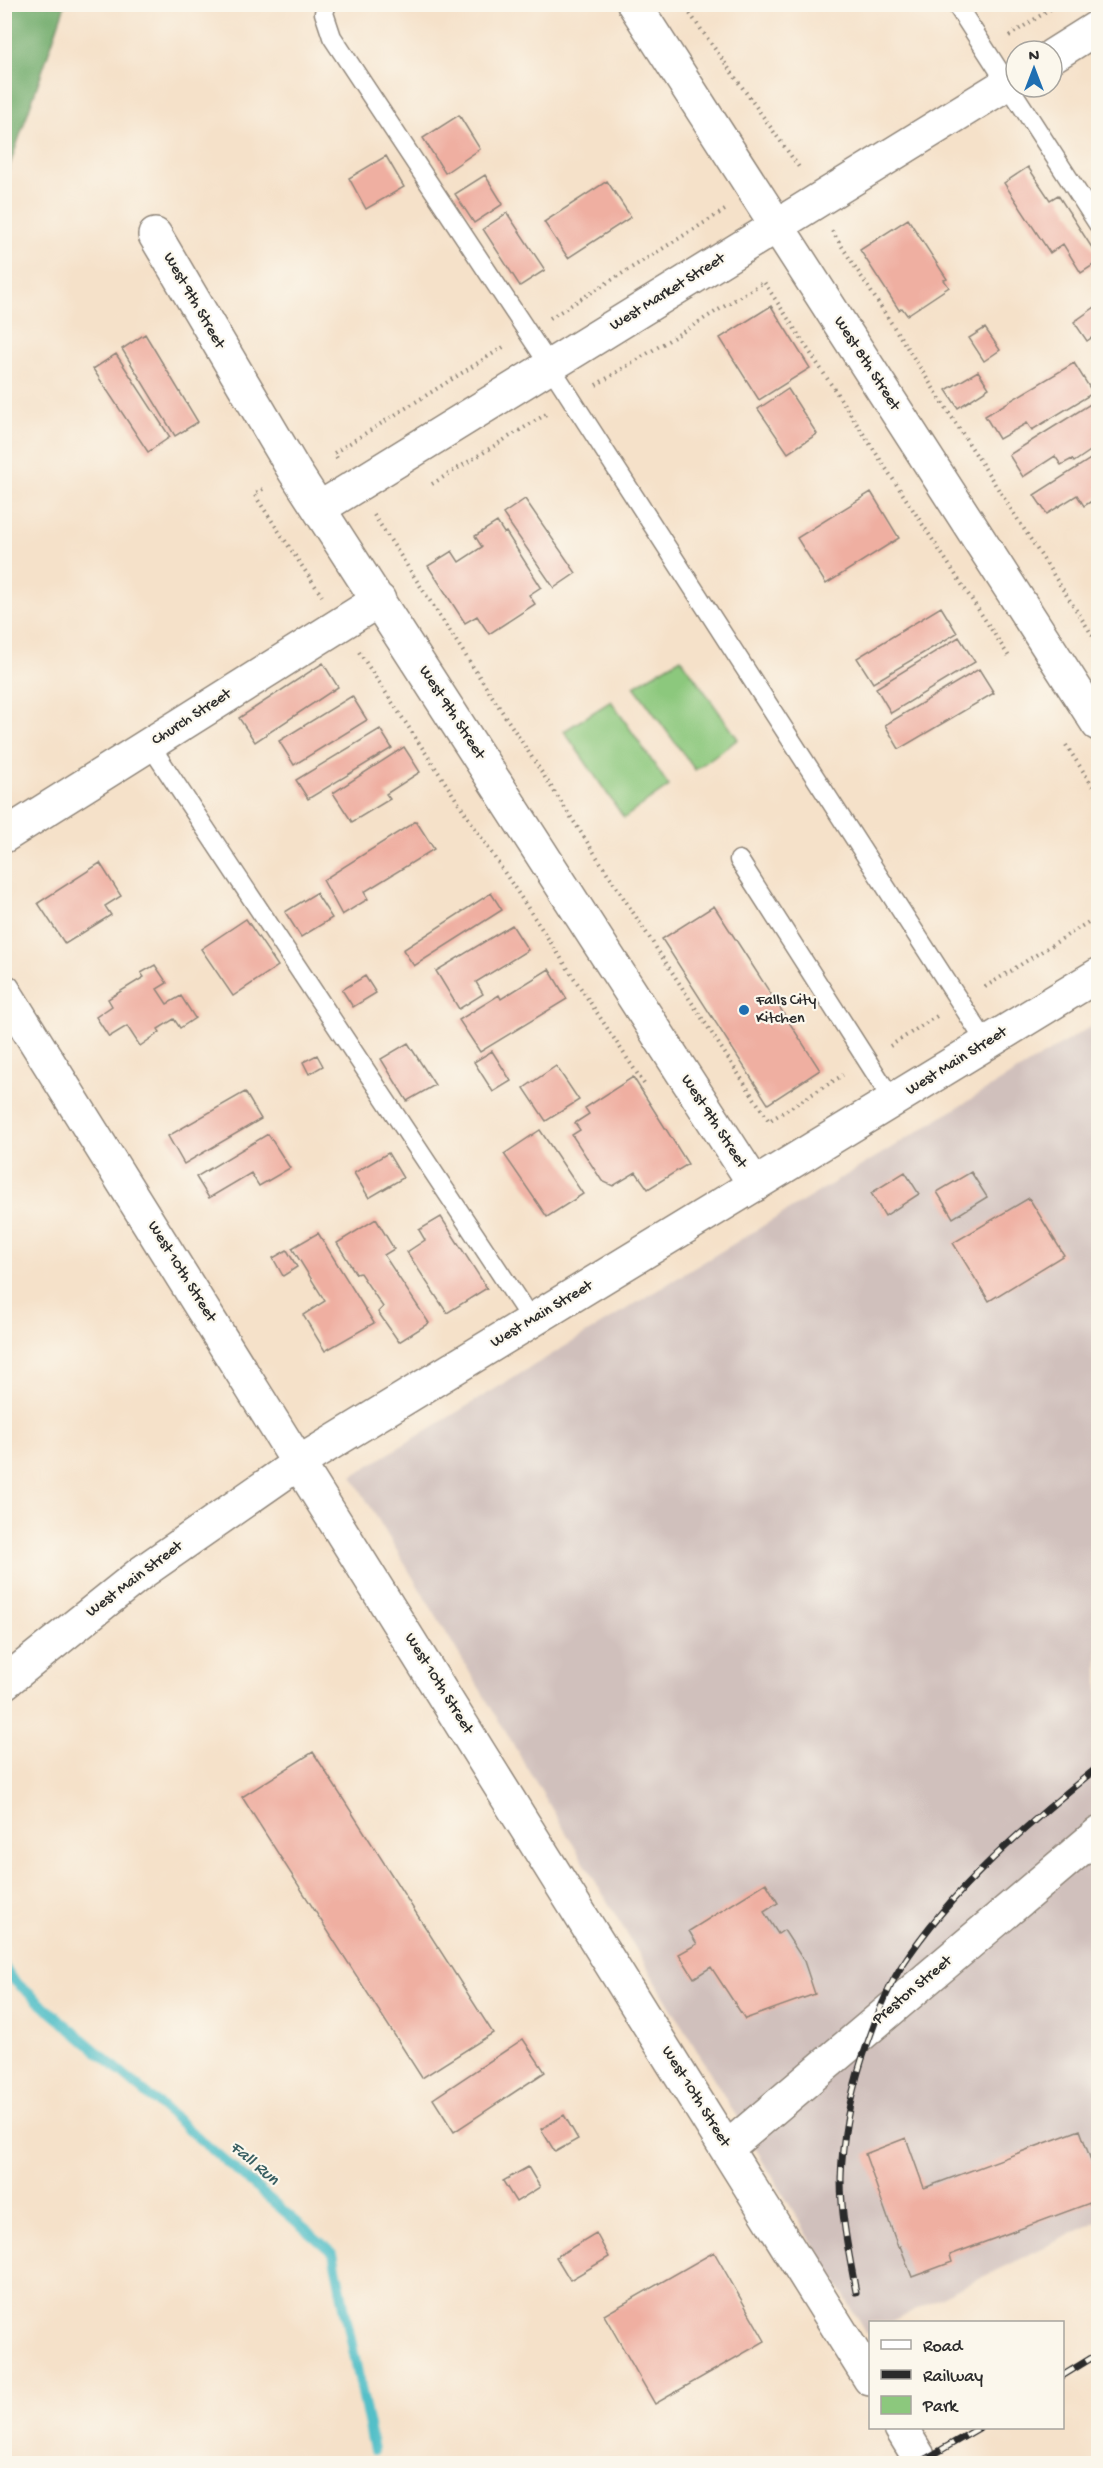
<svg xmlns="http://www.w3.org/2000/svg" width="1103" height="2468" font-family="'Gochi Hand',sans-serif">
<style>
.industrial{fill:#d0c0bc}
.green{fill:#8cc87d;stroke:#5c7a54;stroke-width:1.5}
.forest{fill:#71ac6c;stroke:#4e6c4c;stroke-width:1.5}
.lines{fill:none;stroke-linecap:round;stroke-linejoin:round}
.stream{stroke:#52bfc8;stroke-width:10}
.building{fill:#efafa1}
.service-casing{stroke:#90867a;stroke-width:21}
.minor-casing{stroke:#90867a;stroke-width:36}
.primary-casing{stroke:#90867a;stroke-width:36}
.path{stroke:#90867a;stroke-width:4;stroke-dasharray:1.5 4.5;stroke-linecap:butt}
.service{stroke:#fff;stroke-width:18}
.minor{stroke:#fff;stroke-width:33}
.primary{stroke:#fff;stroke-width:33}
.rail-casing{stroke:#2b2b2b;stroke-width:7}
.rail{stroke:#fbf7ec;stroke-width:4.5;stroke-dasharray:14;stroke-linecap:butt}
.poi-dot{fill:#1f6fb2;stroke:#fbf7ec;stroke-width:2}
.labels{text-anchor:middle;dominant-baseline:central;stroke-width:4.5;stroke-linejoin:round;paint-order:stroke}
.street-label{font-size:16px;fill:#2b2b2b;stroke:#fbf7ec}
.poi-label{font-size:16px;fill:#2b2b2b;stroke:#fbf7ec;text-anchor:start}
.water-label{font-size:18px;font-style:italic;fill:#395f62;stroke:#fbf7ec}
</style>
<rect width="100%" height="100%" fill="#fbf7ec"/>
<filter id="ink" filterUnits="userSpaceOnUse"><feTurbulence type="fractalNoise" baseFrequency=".0167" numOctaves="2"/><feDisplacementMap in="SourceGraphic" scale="12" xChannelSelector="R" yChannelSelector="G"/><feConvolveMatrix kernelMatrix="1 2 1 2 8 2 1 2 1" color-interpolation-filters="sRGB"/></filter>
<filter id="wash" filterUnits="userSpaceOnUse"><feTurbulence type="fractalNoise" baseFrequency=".008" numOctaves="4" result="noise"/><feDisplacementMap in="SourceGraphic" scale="24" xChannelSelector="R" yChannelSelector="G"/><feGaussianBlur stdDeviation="1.35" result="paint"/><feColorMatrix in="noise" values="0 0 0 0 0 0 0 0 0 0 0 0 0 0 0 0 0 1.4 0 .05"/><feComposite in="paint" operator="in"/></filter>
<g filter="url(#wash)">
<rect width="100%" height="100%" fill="#f5e1c9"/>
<path class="industrial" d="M1098,1022v1199l-208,101h-20v10l-3,2 -515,-858z"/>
<path class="green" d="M681,658l57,81 -43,31 -61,-84z
M611,701l58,85 -45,32 -60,-87z"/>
<path class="forest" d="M19,5h46l-60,174v-171z"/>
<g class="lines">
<path class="stream" d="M4,1966l7,12 322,275 41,197"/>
</g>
<g id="blocks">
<path class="building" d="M459,115l21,34 -35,24 -22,-35z
M386,156l18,31 -38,22 -17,-31z
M1028,167l22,33 8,-5 40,62v5l-17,11 -18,-29 -13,9 -46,-70z
M485,175l18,29 -29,19 -19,-29z
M607,181l24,36 -63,41 -24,-36z
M507,213l38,57 -25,16 -37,-57z
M908,219l39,60 -3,1 5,7 -42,28 -5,-7 -3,2 -39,-60z
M1098,305v28l-11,8 -13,-19z
M771,306l39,62 -51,32 -39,-62z
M985,328l15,22 -16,11 -15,-23z
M145,334l53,88 -23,14 -53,-87z
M116,354l54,83 -22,15 -55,-83z
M1074,363l19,30 -61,37 -5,-7 -28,16 -14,-23z
M978,371l11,17 -31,20 -12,-18z
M788,389l29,45 -29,19 -30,-44z
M1095,401l3,5v38l-2,3 -22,15 -2,-3 -11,6 -6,-9 -32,21 -14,-22z
M1098,454v43l-14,9 -7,-11 -30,19 -13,-19z
M871,492l28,46 -73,46 -29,-46z
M525,499l51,74 -22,15 -51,-74z
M497,522l7,11 2,-1 35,55 -12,8 6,9 -46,30 -12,-18 -12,7 -37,-57 24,-15 7,11 23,-15 -7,-11z
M941,607l16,26 -84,50 -16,-25z
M959,637l16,25 -84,51 -15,-25z
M323,663l15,24 -83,55 -16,-24z
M979,669l15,24 -95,56 -14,-24z
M352,696l15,24 -73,45 -15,-24z
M380,729l12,19 -84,51 -12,-19z
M404,747l16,25 -34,22 4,5 -38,23 -19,-29z
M416,821l18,28 -70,43 4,7 -26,16 -19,-35z
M100,863l21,33 -16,10 6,9 -46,29 -27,-41z
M316,893l16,25 -31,19 -16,-25z
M491,893l11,17 -88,56 -11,-16z
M714,906l106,164 -52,34 -106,-165z
M246,919l32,47 -45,30 -32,-47z
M512,925l16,25 -52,32 7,12 -24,15 -23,-38z
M155,965l12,18 -10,6 10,15 14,-8 14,22 -15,10 -6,-9 -16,10 2,3 -20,14 -13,-20 -18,11 -13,-20 16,-11 -4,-7 36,-22 -3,-4z
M549,969l18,30 -87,53 -21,-32 40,-25 2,4z
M365,976l11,17 -23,14 -11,-17z
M408,1043l27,42 -28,16 -26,-42z
M492,1051l19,30 -18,11 -19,-30z
M317,1055l6,11 -14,8 -6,-12z
M556,1066l23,34 -33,21 -22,-33z
M633,1077l55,87 -40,25 -12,-17 -23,14 -11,-5 -30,-46 8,-5 -5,-7 14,-9 -4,-6z
M245,1092l16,27 -77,45 -16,-28z
M540,1130l43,64 -36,23 -43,-63z
M268,1134l22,34 -31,18 -8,-13 -42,25 -13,-21z
M388,1153l15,25 -34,20 -15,-25z
M905,1172l14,22 -34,22 -14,-23z
M971,1172l16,25 -34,21 -16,-26z
M1029,1198l35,57 -75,46 -36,-58z
M441,1217l46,71 -40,25 -40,-61 18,-12 -6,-10z
M376,1219l18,30 -10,6 45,68 -30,19 -21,-30 5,-5 -23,-34 -4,1 -19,-31z
M318,1233l56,90 -49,28 -22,-36 22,-14 -33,-53z
M287,1250l10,17 -14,9 -10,-18z
M313,1752l180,281 -71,45 -180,-281z
M766,1883l12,20 -14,9 14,22 6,-4 20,31 11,33 -70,25 -34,-52 -17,11 -15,-24 18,-10 -8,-13z
M523,2039l22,33 -91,60 -21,-33z
M564,2115l14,24 -23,13 -14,-23z
M1080,2130l18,50v20l-148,55 2,7 -40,15 -12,-31 -2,1 -33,-93 41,-16 18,50z
M528,2167l12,20 -24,15 -13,-21z
M596,2233l13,24 -39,23 -14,-23z
M714,2252l51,89 -110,63 -51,-89z"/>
</g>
</g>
<g filter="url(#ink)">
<use href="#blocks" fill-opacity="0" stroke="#90867a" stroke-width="1.5"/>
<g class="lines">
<defs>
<path id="service" d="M327,4l-3,9 8,24 218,329 437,678
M956,4l142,220
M150,745l382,576
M739,860l154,241"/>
<path id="minor" d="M634,4l464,720
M1052,56l46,-29
M155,235l140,237 460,713
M320,508l696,-430
M4,836l375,-236
M4,991l866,1388
M727,2148l371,-314
M901,2428l22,36"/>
<path id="primary" d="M4,1683l137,-110 159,-111 798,-487"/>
</defs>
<use href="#service" class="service-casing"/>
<use href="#minor" class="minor-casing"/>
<use href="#primary" class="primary-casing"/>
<path class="path" d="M683,4l118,166
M1009,36l49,-32
M832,231l266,413
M550,318l175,-108
M596,385l168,-103 246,376
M337,458l-3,-5 171,-107
M432,484l116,-71
M263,489l-9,5 68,102
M374,515l395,606 74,-46
M359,652l287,435
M1066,745l32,49
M985,987l113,-71
M890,1046l47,-30"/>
<use href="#service" class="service"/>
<use href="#minor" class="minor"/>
<use href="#primary" class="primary"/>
<defs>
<path id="rail" d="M856,2292c-7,-38 -15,-75 -15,-113 1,-40 9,-82 21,-120 11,-31 22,-65 39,-92 51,-79 126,-142 197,-200
M1062,2376l36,-22
M917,2464l62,-36"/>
</defs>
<use href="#rail" class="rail-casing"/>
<use href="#rail" class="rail"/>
</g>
</g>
<circle class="poi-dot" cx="744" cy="1010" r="6"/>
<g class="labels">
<g class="street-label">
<text transform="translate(668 293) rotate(-32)">West Market Street</text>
<text transform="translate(193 301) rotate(60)">West 9th Street</text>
<text transform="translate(866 364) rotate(57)">West 8th Street</text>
<text transform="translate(451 713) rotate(57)">West 9th Street</text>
<text transform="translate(192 718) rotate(-33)">Church Street</text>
<text transform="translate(957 1062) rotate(-32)">West Main Street</text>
<text transform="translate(713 1122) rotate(57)">West 9th Street</text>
<text transform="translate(181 1272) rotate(58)">West 10th Street</text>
<text transform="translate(542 1315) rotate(-31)">West Main Street</text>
<text transform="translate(135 1580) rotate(-37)">West Main Street</text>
<text transform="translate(438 1684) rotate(58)">West 10th Street</text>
<text transform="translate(913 1991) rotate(-40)">Preston Street</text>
<text transform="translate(695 2097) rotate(58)">West 10th Street</text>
</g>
<g class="poi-label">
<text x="756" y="1001">Falls City<tspan x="756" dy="18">Kitchen</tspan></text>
</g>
<g class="water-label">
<text transform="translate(254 2164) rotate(40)">Fall Run</text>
</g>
</g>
<rect width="1103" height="2468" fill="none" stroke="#fbf7ec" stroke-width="24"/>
<rect x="869" y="2321" width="195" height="108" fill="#fbf7ec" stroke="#a8a59f" stroke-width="1.5"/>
<rect x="881" y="2340" width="30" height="9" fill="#ffffff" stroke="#a8a59f" stroke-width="1.5"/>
<text x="923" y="2351" font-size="18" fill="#2b2b2b">Road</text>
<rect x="881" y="2370" width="30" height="9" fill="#2b2b2b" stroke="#a8a59f" stroke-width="1.5"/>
<text x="923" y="2381" font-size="18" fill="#2b2b2b">Railway</text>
<rect x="881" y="2396" width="30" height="18" fill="#8cc87d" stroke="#a8a59f" stroke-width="1.5"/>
<text x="923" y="2411" font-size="18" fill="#2b2b2b">Park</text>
<g transform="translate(1034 69)"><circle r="28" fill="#fbf7ec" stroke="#a8a59f" stroke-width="1.5"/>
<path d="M0-4.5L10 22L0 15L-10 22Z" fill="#1f6fb2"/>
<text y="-9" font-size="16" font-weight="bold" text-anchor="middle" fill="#2b2b2b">N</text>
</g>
</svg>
